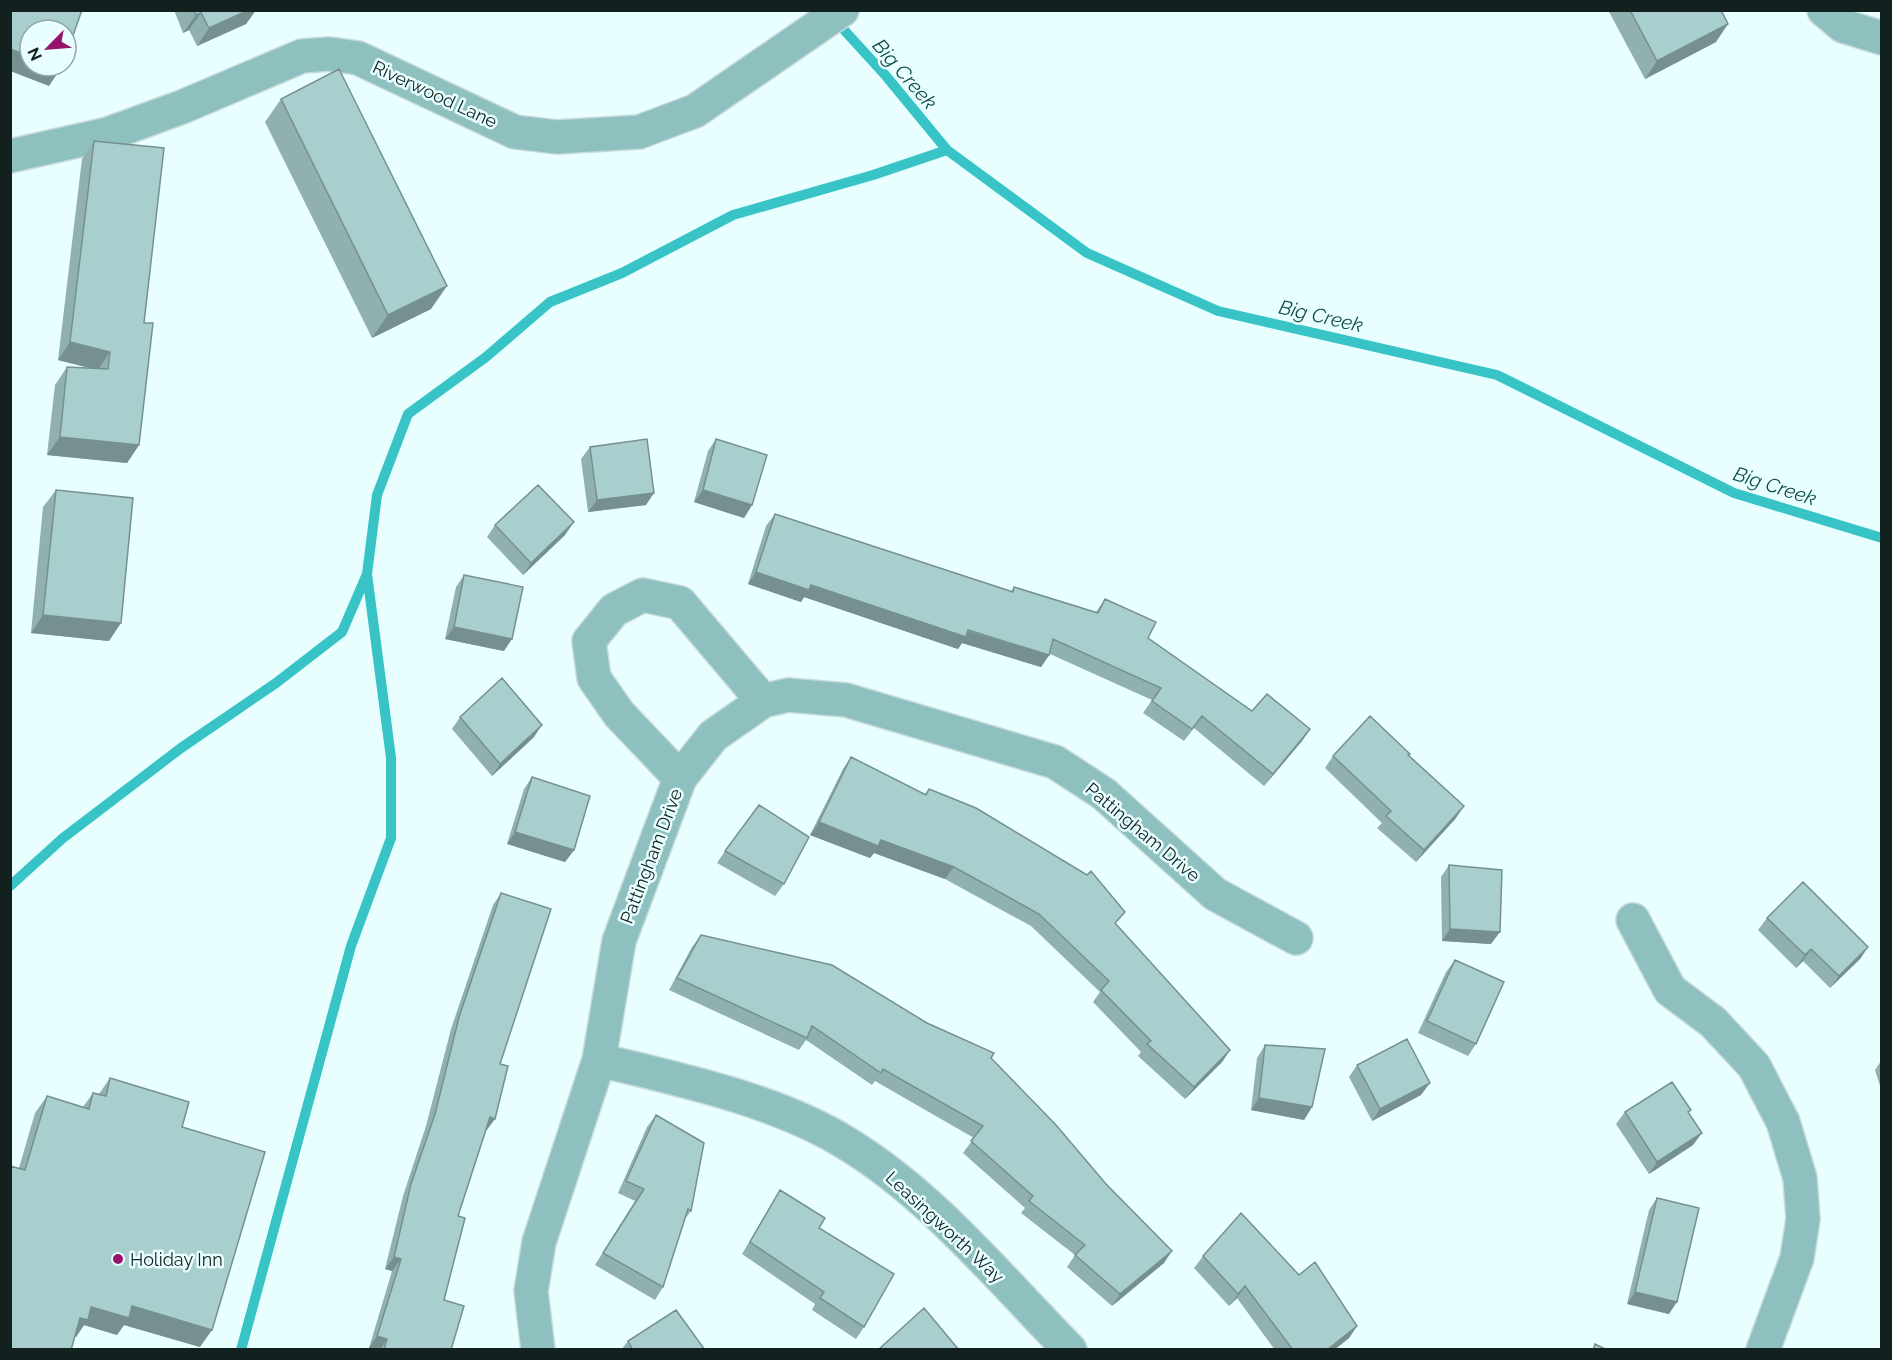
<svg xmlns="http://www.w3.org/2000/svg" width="1892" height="1360" font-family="Raleway,sans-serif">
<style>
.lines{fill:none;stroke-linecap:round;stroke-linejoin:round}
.stream{stroke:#38c4c6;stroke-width:10}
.street-casing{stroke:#c7dbdb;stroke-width:36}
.street{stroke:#8fc0c0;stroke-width:33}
.wall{fill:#91b1b1}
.shaded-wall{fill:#769090}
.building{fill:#a9cece;stroke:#769090;stroke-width:1.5}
.poi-dot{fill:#96136b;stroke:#e9ffff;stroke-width:2}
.labels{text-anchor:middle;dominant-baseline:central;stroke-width:5;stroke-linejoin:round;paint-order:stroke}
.street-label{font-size:18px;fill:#122020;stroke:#e9ffff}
.poi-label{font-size:18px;fill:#122020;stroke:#e9ffff;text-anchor:start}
.water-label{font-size:20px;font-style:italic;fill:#124d4d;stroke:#e9ffff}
</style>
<rect width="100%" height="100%" fill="#e9ffff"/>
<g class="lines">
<path class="stream" d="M835,20l51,56 61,74 140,103 131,58 279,64 237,118 148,45
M10,886l53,-48 118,-90 95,-65 66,-51 25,-58
M241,1350l110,-404 40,-108v-80l-24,-184 10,-79 31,-81 78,-57 64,-55 72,-29 111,-58 140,-40 74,-25"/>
<defs>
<path id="street" d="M1824,10l19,16 39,12
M10,156l98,-22 74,-27 120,-51 28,-2 28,4 157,74 42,5 82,-5 56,-21 147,-101
M680,778l-61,-64 -25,-36 -5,-37 25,-31 29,-15 37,8 83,98
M1633,920l37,70 43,32 41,44 29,56 17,56 3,41 -6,39 -34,92
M599,1060c79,19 178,40 247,83 86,52 153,135 224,207
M538,1350l-7,-59 8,-49 60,-182 20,-119 61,-163 33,-42 50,-35 25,-6 58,5 209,62 49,32 111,100 81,44"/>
</defs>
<use href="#street" class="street-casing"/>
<use href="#street" class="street"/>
</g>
<path class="wall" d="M174,10h82l-10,14 -49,22 -8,-16 -6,3z
M1608,10h113l-5,32 -71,37z
M281,99l150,210 -59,29 -107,-216z
M94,141l50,182 -5,122 -12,18 -80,-8 8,-70 12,-18 27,2 -36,-9 24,-201z
M716,439l36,66 -8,13 -50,-16 14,-51z
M590,447l56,58 -58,7 -7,-53z
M56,490l53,151 -78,-8 12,-126z
M775,514l236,77 3,-4 82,25 9,-13 43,39 104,73 58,18 -8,12 -38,45 -70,-58 -10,13 -41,-28 9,-13 -102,-46 -9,13 -79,-24 -4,6 -154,-52 -3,5 -53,-18 18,-58z
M495,525l70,10 -42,40 -36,-38z
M464,575l40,76 -59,-12 11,-52z
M460,717l74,20 -42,39 -40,-47z
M1333,756h75l48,62 -40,44 -39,-34 5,-5 -57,-55z
M851,757l74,37 4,-5 187,136 114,125 -8,12 -37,37 -47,-43 3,-4 -48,-50 7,-10 -69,-66 -86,-47 -71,-26 -4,5 -60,-23 33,-66z
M532,777l42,73 -9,12 -58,-18 17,-55z
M725,851l59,33 -9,12 -58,-33z
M1449,865l42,79 -49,-3 -1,-64z
M501,893l-1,171 -14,67 -28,85 -14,84 7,50h-77l-5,-2 23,-77 -7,-2 18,-73 23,-70 25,-97 42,-124z
M1767,918l101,29 -8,12 -30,29 -27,-27 -7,7 -38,-38z
M701,935l226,88 64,35 173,205 -52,43 -45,-39 8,-12 -54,-42 4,-5 -62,-55 11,-15 -99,-57 -3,4 -66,-45 -7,10 -130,-60 23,-43z
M1455,960l21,84 -8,12 -50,-23 28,-61z
M1265,1045l47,62 -8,13 -53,-10 6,-52z
M1881,1061v28l-6,-19z
M1357,1065l64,30 -49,26 -23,-44z
M110,1078l72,49 18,220 -76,-22 -7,10 -33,-10 -8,12 -57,-169 16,-55 12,-17 36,11 10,-14 6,1z
M1625,1112l68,33 -44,29 -33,-50z
M656,1115l35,96 -7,9 -21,67 -8,13 -60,-35 40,-64 -17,-8 29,-66z
M780,1190l39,38 45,99 -8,12 -44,-29 3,-6 -73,-50 30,-51z
M1657,1198l12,116 -42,-10 22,-94z
M1203,1256l96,19 58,51 -8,12 -15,12h-59l-38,-52 -8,8 -35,-38z
M628,1341l77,9h-84z"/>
<path class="shaded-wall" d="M249,10h7l-10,14 -49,22 12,-18z
M201,13l-12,17 -6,3 13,-18z
M1728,24l-12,18 -71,37 12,-18z
M10,49l20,7v10h26l5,2 -12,18 -39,-15z
M447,286l-16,23 -59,29 16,-23z
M70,342l40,10 -12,18 -40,-10z
M60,437l79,8 -12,18 -80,-8z
M703,490l49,15 -8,13 -50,-16z
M654,493l-8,12 -58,7 9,-12z
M574,522l-9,13 -42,40 8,-12z
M756,572l55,13 238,70 -8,12 -79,-24 -4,6 -154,-52 -3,5 -53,-18z
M43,615l78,8 -12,18 -78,-8z
M454,627l58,12 -8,12 -59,-12z
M542,725l-8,12 -42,39 8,-12z
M1310,729l-8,12 -38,45 9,-12z
M1464,806l-8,12 -40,44 8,-12z
M819,822l62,18 73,27 -9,12 -71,-26 -4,5 -60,-23z
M515,832l59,18 -9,12 -58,-18z
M1450,929l50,3 -9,12 -49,-3z
M1868,947l-8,12 -30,29 9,-12z
M1811,949l-8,12 -7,7 9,-13z
M1230,1050l-8,12 -37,37 9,-12z
M1430,1083l-9,12 -49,26 8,-12z
M1259,1098l53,9 -8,13 -53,-10z
M490,1117l5,2 -9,12z
M1702,1133l-9,12 -44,29 8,-12z
M1172,1251l-8,12 -52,43 8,-12z
M394,1257l7,2 -9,12 -7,-2z
M1245,1286l-8,12 -8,8 9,-12z
M1635,1292l42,10 -8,12 -42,-10z
M132,1306l80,24 -12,17 -76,-22 -7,10 -33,-10 -8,12 -7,-2 11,-17 11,-11z
M1357,1326l-8,12 -15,12h-7z
M377,1336l10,3 -7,11h-6l-5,-2z"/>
<path class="building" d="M11,10h71l-16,45v-25h-36v26l-20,-7z
M194,10h55l-40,18 -8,-15 -5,2z
M1630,10h91l7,14 -71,37z
M339,69l108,217 -59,29 -107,-216z
M94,141l70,7 -20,175h9l-14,122 -79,-8 7,-70 41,2 2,-17 -40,-10z
M647,439l7,54 -57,7 -7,-53z
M716,439l51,16 -15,50 -49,-15z
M538,485l36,37 -43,41 -36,-38z
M56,490l77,8 -12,125 -78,-8z
M775,514l238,78 1,-5 84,26 7,-14 51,23 -8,16 104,73 15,-17 43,35 -37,45 -71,-58 -10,13 -40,-28 9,-13 -108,-49 -4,16 -81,-25 -2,7 -155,-52 -2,5 -53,-18z
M464,575l59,12 -11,52 -58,-12z
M502,678l40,47 -42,39 -40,-47z
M1370,716l40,38 -2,1 56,51 -40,44 -38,-34 5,-5 -58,-55z
M851,757l75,38 3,-6 47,19 111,67 4,-4 34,41 -10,11 115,127 -36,37 -47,-43 4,-3 -50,-51 8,-9 -70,-67 -85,-47 -73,-27 -3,6 -59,-24z
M532,777l58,19 -16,54 -59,-18z
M759,805l50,32 -25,47 -59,-33z
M1449,865l53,5 -2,62 -50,-3z
M1803,882l65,65 -29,29 -28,-27 -6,6 -38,-37z
M501,893l50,16 -51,155 8,2 -13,53 -5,-2 -32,99 7,2 -21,82 20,6 -13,44h-67l3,-11 -10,-3 24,-77 -7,-2 17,-73 24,-70 24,-97z
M701,935l131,30 95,58 67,30 -3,5 65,67 50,59 66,67 -52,43 -45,-39 10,-10 -56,-44 4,-5 -62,-55 12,-15 -100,-57 -2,4 -69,-47 -5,12 -130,-60z
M1455,960l49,22 -28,62 -49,-23z
M1407,1039l23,44 -50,26 -23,-44z
M1265,1045l60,4 -13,58 -53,-9z
M110,1078l79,24 -7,25 83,25 -53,178 -80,-24 -3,12 -38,-11 -3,13 -8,-2 -9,32h-61v-184l15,4 22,-74 42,13 4,-16 13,3z
M1672,1082l19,28 -3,2 14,21 -45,29 -32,-50z
M656,1115l48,28 -13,68 -3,-2 -25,78 -60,-34 41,-64 -18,-8z
M780,1190l45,28 -6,10 75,46 -30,53 -44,-29 4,-6 -74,-50z
M1657,1198l42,10 -22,94 -42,-10z
M1241,1213l58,62 16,-13 42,64 -30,24h-34l-48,-64 -7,8 -35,-38z
M924,1308l35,42h-79l-1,-1z
M676,1310l29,40h-72l-5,-9z
M1595,1344l12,6h-14z"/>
<circle class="poi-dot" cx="118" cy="1259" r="6"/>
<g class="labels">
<g class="street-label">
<text transform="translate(435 94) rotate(25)">Riverwood Lane</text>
<text transform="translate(1143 832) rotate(40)">Pattingham Drive</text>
<text transform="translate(651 856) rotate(-69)">Pattingham Drive</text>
<text transform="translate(945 1227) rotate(43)">Leasingworth Way</text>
</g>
<g class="poi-label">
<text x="130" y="1259">Holiday Inn</text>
</g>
<g class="water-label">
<text transform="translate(905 74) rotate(49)">Big Creek</text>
<text transform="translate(1321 316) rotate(13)">Big Creek</text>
<text transform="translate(1775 486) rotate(18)">Big Creek</text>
</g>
</g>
<rect width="1892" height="1360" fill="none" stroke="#122020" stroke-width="24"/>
<g transform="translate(48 48) rotate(245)"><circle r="28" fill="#e9ffff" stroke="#93a6a6" stroke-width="1.5"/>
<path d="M0-4.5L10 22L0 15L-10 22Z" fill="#96136b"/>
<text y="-9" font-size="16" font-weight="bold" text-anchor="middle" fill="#122020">N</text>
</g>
</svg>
